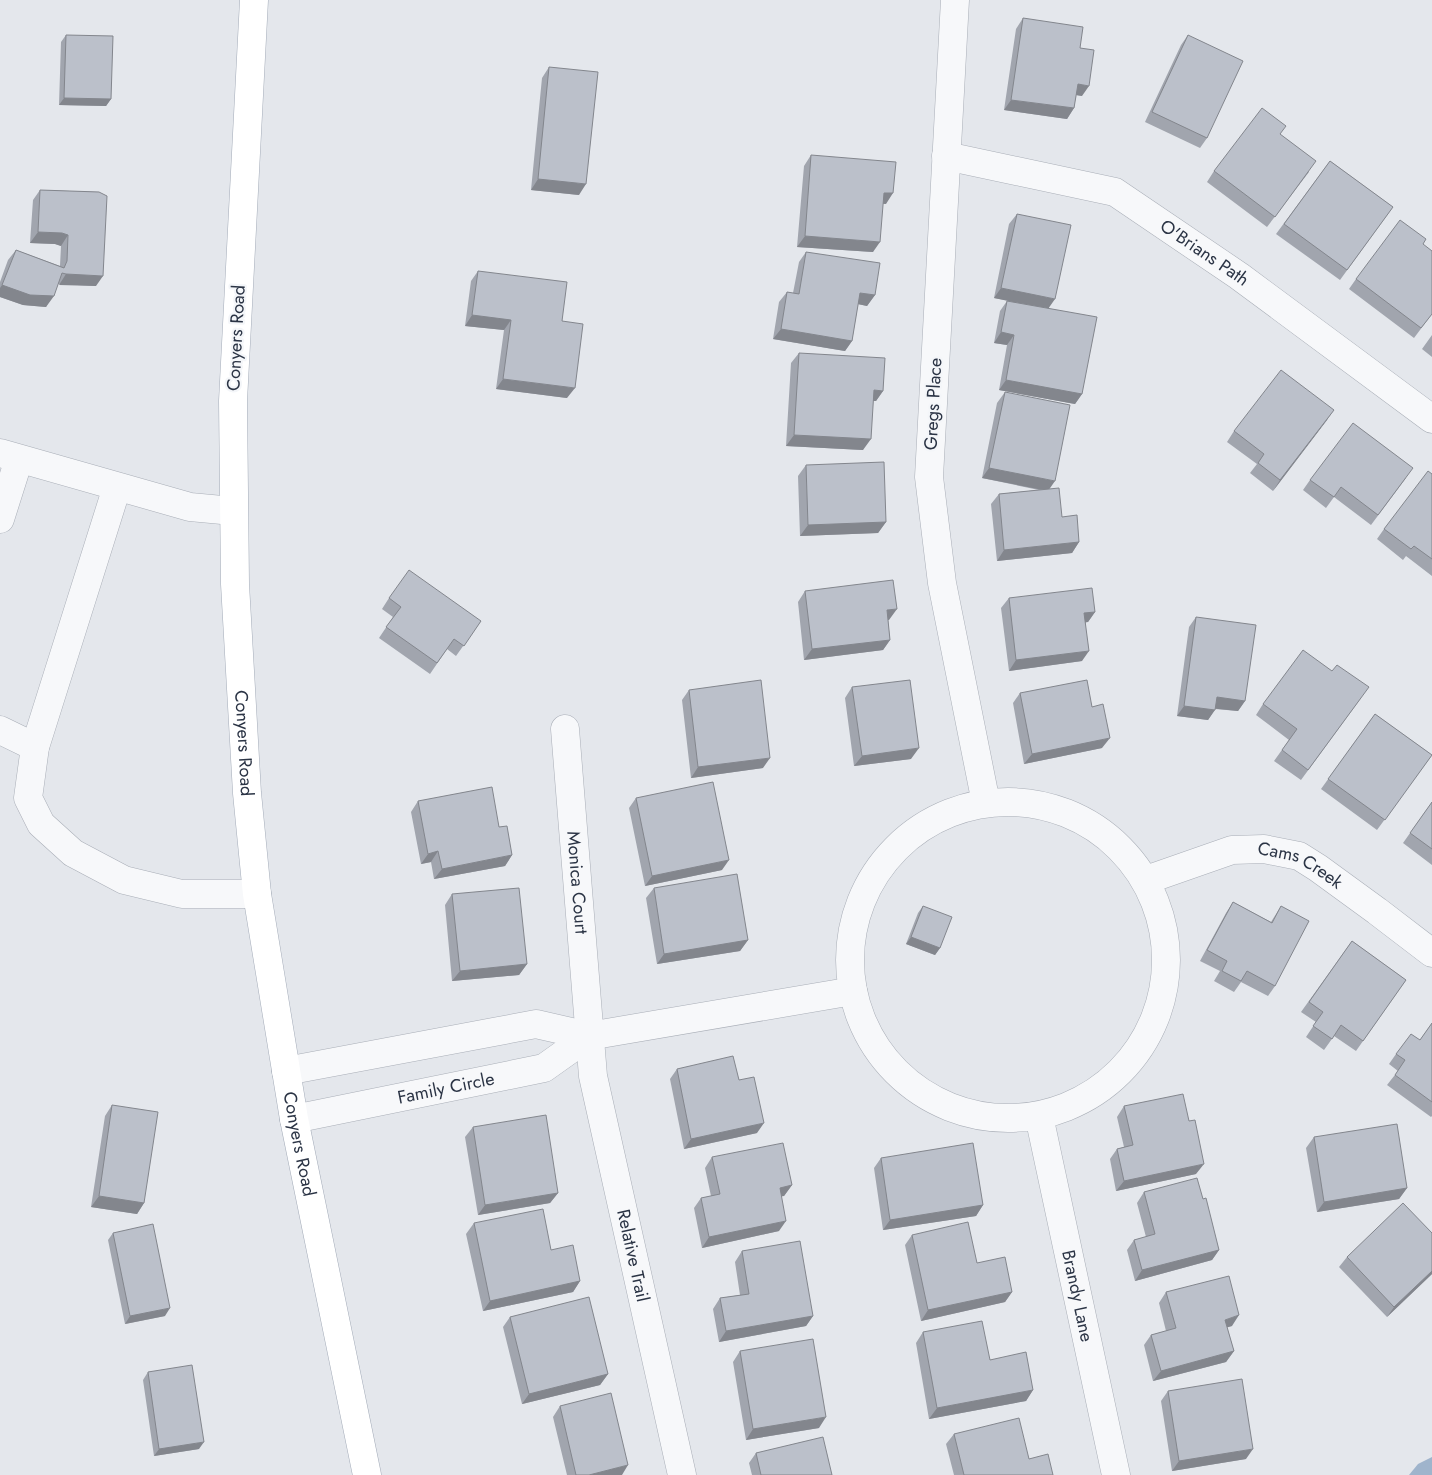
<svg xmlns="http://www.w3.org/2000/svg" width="1432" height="1475" font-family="Jost,sans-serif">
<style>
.water{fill:#9fb4cc}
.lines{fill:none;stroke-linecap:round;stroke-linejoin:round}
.minor-casing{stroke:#a9aeb7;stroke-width:29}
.major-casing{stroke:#a3abb8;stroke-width:29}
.minor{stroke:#f7f8fa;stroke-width:28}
.major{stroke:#fff;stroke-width:28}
.wall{fill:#a1a5ae}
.shaded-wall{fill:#83868d}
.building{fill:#bbc0ca;stroke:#83868d}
.labels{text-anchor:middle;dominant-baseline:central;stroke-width:4.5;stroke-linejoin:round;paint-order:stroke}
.street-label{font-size:18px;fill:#2b3445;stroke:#f4f6f9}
</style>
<rect width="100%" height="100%" fill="#e4e7ec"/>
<path class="water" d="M1432,1457v18h-23l9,-11z"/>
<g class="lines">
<defs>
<g id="minor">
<path d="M955,0l-26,477 13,106 44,220"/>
<path id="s1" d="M946,156l169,36 124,84 193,143"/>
<path d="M0,453l190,54 43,4"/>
<path d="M117,487l-82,260 -7,51 13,26 32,29 51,27 58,14h75"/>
<path d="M0,519l19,-60"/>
<path id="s2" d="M565,729l28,347 89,399"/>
<path d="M0,730l35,17"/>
<circle cx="1008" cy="960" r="158"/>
<path id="s3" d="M1149,879l83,-29 32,-1 35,7 19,12 59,43 55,42"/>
<path d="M286,1071l250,-47 53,12 264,-45"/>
<path id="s4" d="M1039,1116l77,359"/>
<path id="s5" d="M294,1119l250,-51 45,-32"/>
</g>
<g id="major">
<path id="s6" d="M254,0l-21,401 2,183 12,209 10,101 37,225 73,356"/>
</g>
</defs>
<use href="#minor" class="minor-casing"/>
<use href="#major" class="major-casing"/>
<use href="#minor" class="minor"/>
<use href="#major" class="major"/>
</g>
<path class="wall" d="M1023,18l57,30 2,48 -6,-1 -2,13 -7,11 -63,-9 12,-81z
M66,35l45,64 -5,7 -47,-1 2,-63z
M1188,35l19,103 -7,10 -55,-26 36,-77z
M549,67l30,128 -48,-5 11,-112z
M1280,134l29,38 -42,55 -60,-45 7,-11z
M811,155l75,49h-3l-10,48 -76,-5 7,-81z
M1330,161l63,46 -53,73 -64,-46z
M40,190l59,2 -3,94 -38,-2 -12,23 -23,-2 -23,-8v-15l8,-22 8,-10 44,16 1,-20 -6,-2 -25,-1 3,-43z
M1017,214l32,94 33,86 -7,10 -76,-14 8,-45 -13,-2 6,-32 7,-10h3l-16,-3 15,-74z
M1423,244l9,70 -18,24 -65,-49 7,-10z
M806,252l69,43 -8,11 -9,-2 -6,37 -7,10 -72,-12 6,-37 8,-10 6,1 6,-31z
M478,271l84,50 5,77 -71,-9 8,-59 -39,-4 6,-45z
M1432,335v22l-10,-8z
M799,353l84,38 -7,10h-3l-10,49 -77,-4 5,-83z
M1005,392l57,125 17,25 -7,11 -75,8 -6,-57 8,-10 40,-4 -57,-12 15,-75z
M1327,420l-54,71 -23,-18 7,-9 -30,-22 7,-11z
M806,465l80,57 -8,11 -78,3 -2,-60z
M1432,474v102l-26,-20 -3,4 -26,-21 7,-10z
M1406,478l-35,47 -37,-28 -8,11 -23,-18 7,-10z
M805,591l84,29h-1l2,20 -7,10 -79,10 -6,-58z
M389,598l92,23 -25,35 -9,-7 -17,25 -51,-36 14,-21 -11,-8z
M1009,598l86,14 -7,10h-2l-4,39 -73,10 -8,-63z
M1196,617l49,84 -7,10 -23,-2 -7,11 -31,-4 12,-89z
M1332,671l29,27 -60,82 -27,-19 15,-21 -33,-25 7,-11z
M852,687l59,72 -57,7 -9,-68z
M689,690l74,78 -72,10 -9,-78z
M1020,693l72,14 10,41 -78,16 -11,-61z
M1375,714l57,41 -55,75 -56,-41z
M636,798l86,72 -77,16 -16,-78z
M418,801l81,26 13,28 -7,11 -71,13 -3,-17 -10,2 -10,-52z
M1432,802v63l-29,-22z
M654,888l94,52 -8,11 -83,13 -11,-66z
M452,894l75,70 -8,11 -67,6 -7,-76z
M1233,902l38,20 10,-16 -6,80 -7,10 -27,-14 -7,10 -20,-11 6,-10 -20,-10 26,-48z
M923,906l17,42 -5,7 -29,-11 12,-31z
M1352,941l54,39 -50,71 -22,-15 -10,14 -18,-13 10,-15 -15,-10z
M1432,1023v93l-1,1 -44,-32 11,-14 -9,-7 7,-10 24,-14z
M677,1069l62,11 18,53 -73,16 -14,-70z
M112,1105l32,98 -7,11 -46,-7 14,-91z
M1124,1106l65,15 7,53 -80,17 -6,-32 7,-10 7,-2 -7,-30z
M473,1127l85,66 -8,10 -72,12 -13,-78z
M1314,1137l93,51 -8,11 -82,13 -11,-64z
M712,1157l80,28 -8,11h-3l-2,35 -77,17 -8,-40 7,-10 10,-2 -6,-28z
M881,1158l102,47 -7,11 -93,14 -9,-62z
M1144,1192l75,58 -7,10 -77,21 -8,-31 7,-10 12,-3 -9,-34z
M474,1223l77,27 29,31 -7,11 -90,19 -17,-77z
M113,1233l52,83 -40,8 -17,-84z
M1432,1233v41l-45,43 -48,-50 8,-10z
M912,1235l65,28 35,29 -7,10 -84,19 -16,-76z
M742,1251l71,65 -7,10 -87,16 -6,-33 7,-11 20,-3 -5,-33z
M1166,1292l66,34 -5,1 7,24 -8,11 -73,19 -9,-36 7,-10 15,-4 -7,-28z
M510,1317l98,57 -8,11 -78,19 -19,-77z
M923,1332l67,28 43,30 -7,11 -97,18 -13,-76z
M740,1351l79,77 -73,12 -13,-78z
M148,1372l51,77 -45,7 -11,-76z
M1168,1391l78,68 -74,12 -11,-70z
M560,1406l62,69h-55l-14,-58z
M954,1434l75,25 24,16h-99l-8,-31z
M756,1453l76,22h-80l-3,-12z"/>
<path class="shaded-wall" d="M1078,84l11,2 -7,10 -12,-2z
M64,98l47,1 -5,7 -47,-1z
M1011,100l63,8 -7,11 -63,-9z
M538,179l48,5 -7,11 -48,-5z
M884,193h9l-7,11 -9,-1z
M38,232l24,1 6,2 -7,11 -6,-2 -25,-1z
M805,236l75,6 -7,10 -76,-5z
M66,274l37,2 -7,10 -37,-1z
M2,285l52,11 -8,11 -23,-2 -23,-8v-9z
M1001,288l54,11 -7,10 -54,-11z
M860,293l15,2 -8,11 -14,-3z
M472,315l39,5 -7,10 -39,-4z
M781,329l71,12 -7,10 -72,-12z
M1001,332l13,3 -7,10 -13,-2z
M503,379l72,9 -8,10 -71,-9z
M1006,380l76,14 -7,10 -76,-14z
M874,390l9,1 -7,10h-10z
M1334,410l-7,10 -54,71 7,-11z
M794,435l77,4 -8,11 -77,-4z
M989,468l66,13 -7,10 -66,-13z
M886,522l-8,11 -78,3 8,-11z
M1079,542l-7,11 -75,8 7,-11z
M897,609l-8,11 -9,1 7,-11z
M1095,612l-7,10 -11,2 7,-11z
M890,640l-7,10 -79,10 8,-11z
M1089,651l-7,10 -73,10 7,-11z
M1217,697l28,4 -7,10 -29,-3z
M1184,706l31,4 -7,10 -31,-4z
M1110,738l-8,10 -78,16 8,-10z
M919,748l-8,11 -57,7 8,-10z
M770,758l-7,10 -72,10 7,-11z
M438,851l-7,11 -10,2 7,-10z
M512,855l-7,11 -71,13 8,-10z
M729,860l-7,10 -77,16 7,-10z
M911,937l29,11 -5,7 -29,-11z
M748,940l-8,11 -83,13 7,-10z
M527,964l-8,11 -67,6 8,-10z
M764,1123l-7,10 -73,16 7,-10z
M1204,1164l-8,10 -80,17 8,-10z
M792,1185l-8,11 -12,2 8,-10z
M1407,1188l-8,11 -82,13 7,-10z
M558,1193l-8,10 -72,12 7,-10z
M99,1196l45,7 -7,11 -46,-7z
M983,1205l-7,11 -93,14 7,-10z
M786,1221l-7,10 -77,17 7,-11z
M1219,1250l-7,10 -77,21 7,-11z
M1432,1271v3l-45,43 7,-10z
M580,1281l-7,11 -90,19 7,-10z
M1012,1292l-7,10 -84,19 7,-11z
M170,1308l-5,8 -40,8 5,-8z
M1239,1315l-7,11 -14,4 7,-10z
M813,1316l-7,10 -87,16 7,-11z
M1234,1351l-8,11 -73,19 8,-10z
M608,1374l-8,11 -78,19 7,-10z
M1033,1390l-7,11 -97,18 8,-11z
M826,1417l-7,11 -73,12 7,-11z
M204,1442l-5,7 -45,7 5,-7z
M1253,1449l-7,10 -74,12 7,-10z
M628,1465l-6,10h-33z"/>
<path class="building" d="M1023,18l60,9 -3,21 14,2 -5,36 -11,-2 -4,24 -63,-8z
M66,35l47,1 -2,63 -47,-1z
M1188,35l55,26 -36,77 -55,-26z
M549,67l49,5 -12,112 -48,-5z
M1262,108l24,18 -6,8 36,27 -41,56 -61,-46z
M811,155l85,7 -3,31h-9l-4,49 -75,-6z
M1330,161l63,46 -46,63 -63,-46z
M40,190l59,2 8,4 -4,80 -37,-2 -4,-1 -8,23 -24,-1 -28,-10 14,-35 48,18 3,-7 1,-26 -6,-2 -24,-1z
M1017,214l54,11 -16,74 -54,-11z
M1400,220l26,19 -3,5 9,7v63l-11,14 -65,-49z
M806,252l74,11 -5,32 -15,-2 -8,48 -71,-12 6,-37 12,2z
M478,271l89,11 -5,39 21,3 -8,64 -72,-9 8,-59 -39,-5z
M1007,301l90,16 -15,77 -76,-14 8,-45 -13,-3z
M799,353l86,5 -2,33 -9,-1 -3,49 -77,-4z
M1281,370l53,40 -54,70 -22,-17 6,-9 -30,-23z
M1005,392l65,13 -15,76 -66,-13z
M1353,423l60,45 -35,47 -37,-28 -7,10 -24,-17z
M884,462l2,60 -78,3 -2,-60z
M1428,471l4,3v85l-18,-13 -3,3 -27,-20z
M1059,488l3,29 15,-2 2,27 -75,8 -5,-56z
M409,570l72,51 -17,25 -10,-7 -17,24 -51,-36 15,-20 -12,-9z
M893,580l4,29 -10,1 3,30 -78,9 -7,-58z
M1092,588l3,24 -11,1 5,38 -73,9 -7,-62z
M1196,617l60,8 -11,76 -28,-4 -2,13 -31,-4z
M1303,650l29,21 5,-6 32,22 -61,83 -26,-20 15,-21 -34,-25z
M761,680l9,78 -72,9 -9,-77z
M910,680l9,68 -57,8 -10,-69z
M1087,680l5,27 11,-3 7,34 -78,16 -12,-61z
M1375,714l57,41 -47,65 -57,-41z
M713,782l16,78 -77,16 -16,-78z
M492,787l7,40 8,-1 5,29 -70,14 -4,-18 -10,3 -10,-53z
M1432,802v47l-22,-16z
M737,874l11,66 -84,14 -10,-66z
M519,888l8,76 -67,7 -8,-77z
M1233,902l39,21 9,-17 28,15 -34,65 -28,-15 -6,10 -19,-10 5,-10 -20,-11z
M923,906l29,11 -12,31 -29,-11z
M1352,941l54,39 -43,61 -22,-16 -9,14 -19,-13 10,-14 -14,-10z
M1432,1023v79l-37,-27 10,-15 -9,-6 15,-20 9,6z
M733,1056l6,24 15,-3 10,46 -73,16 -14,-70z
M1183,1094l6,27 6,-1 9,44 -80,17 -7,-32 16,-4 -9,-39z
M112,1105l46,7 -14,91 -45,-7z
M546,1115l12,78 -73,12 -12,-78z
M1397,1124l10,64 -83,14 -10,-65z
M783,1143l9,42 -12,3 6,33 -77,16 -8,-39 19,-4 -8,-37z
M973,1143l10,62 -93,15 -9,-62z
M1197,1178l6,21 3,-1 13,52 -77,20 -8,-30 21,-6 -11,-42z
M1403,1203l29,30v38l-38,36 -47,-50z
M543,1209l8,41 22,-5 7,36 -90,20 -16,-78z
M968,1222l9,41 28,-6 7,35 -84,18 -16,-75z
M153,1224l17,84 -40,8 -17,-83z
M800,1241l13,75 -87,15 -6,-33 29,-4 -7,-43z
M1229,1276l10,39 -14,5 9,31 -73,20 -10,-36 25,-7 -10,-36z
M589,1297l19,77 -79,20 -19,-77z
M982,1321l8,39 36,-8 7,38 -96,18 -14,-76z
M813,1339l13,78 -73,12 -13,-78z
M192,1365l12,77 -45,7 -11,-77z
M1242,1379l11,70 -74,12 -11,-70z
M611,1393l17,72 -39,10h-13l-16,-69z
M1019,1418l10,41 19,-5 5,21h-89l-10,-41z
M823,1437l9,38h-71l-5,-22z"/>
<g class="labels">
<g class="street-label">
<text stroke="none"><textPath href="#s1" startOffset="281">O'Brians Path</textPath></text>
<text transform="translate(236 338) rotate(-87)">Conyers Road</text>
<text transform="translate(933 404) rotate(-87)">Gregs Place</text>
<text stroke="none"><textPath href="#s6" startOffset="744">Conyers Road</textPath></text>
<text stroke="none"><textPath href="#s3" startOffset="160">Cams Creek</textPath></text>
<text stroke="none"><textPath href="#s2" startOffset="154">Monica Court</textPath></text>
<text stroke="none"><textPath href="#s5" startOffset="155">Family Circle</textPath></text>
<text stroke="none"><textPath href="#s6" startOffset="1149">Conyers Road</textPath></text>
<text stroke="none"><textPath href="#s2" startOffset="532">Relative Trail</textPath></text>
<text stroke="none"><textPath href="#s4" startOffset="184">Brandy Lane</textPath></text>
</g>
</g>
</svg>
